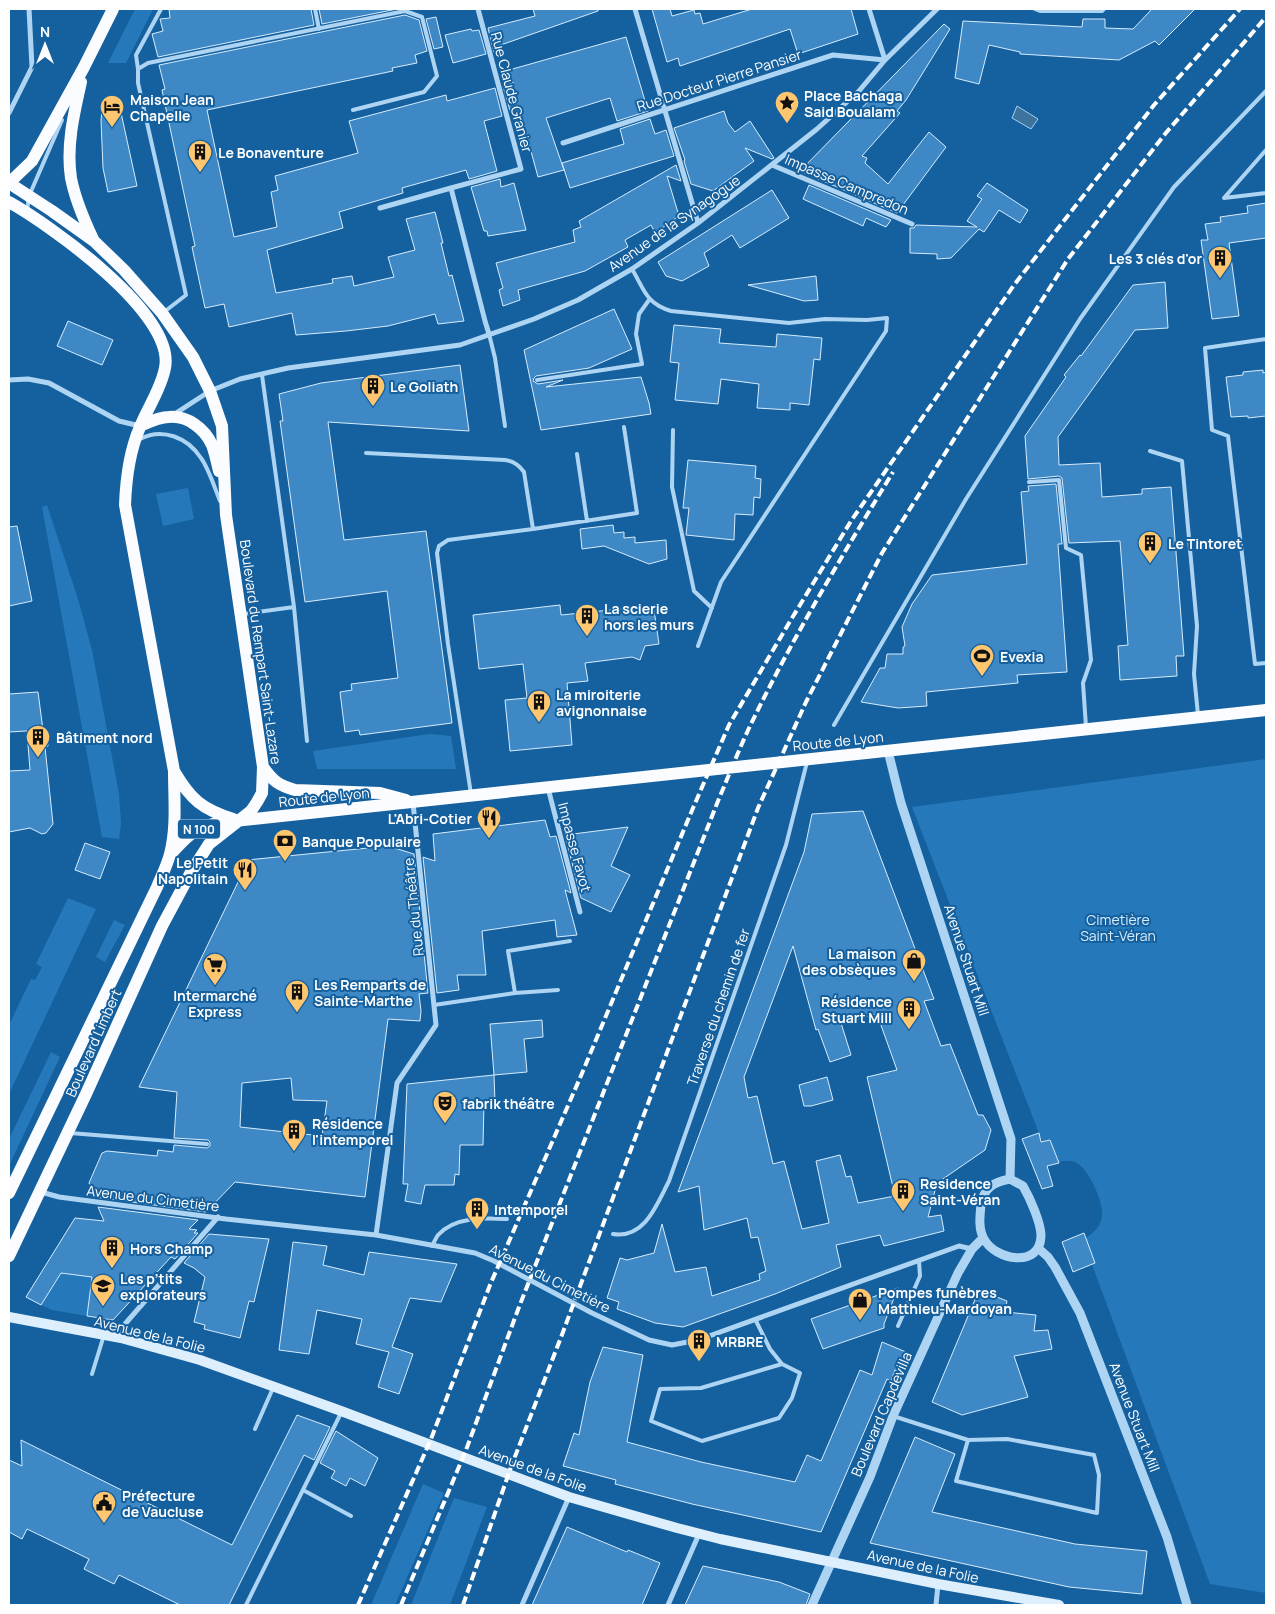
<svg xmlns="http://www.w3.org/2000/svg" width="1275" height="1614" font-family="Manrope,sans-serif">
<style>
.green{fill:#2579bb}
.water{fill:#3e739e;stroke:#a0d1f6}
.building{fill:#3e89c5;stroke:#d6ecfd;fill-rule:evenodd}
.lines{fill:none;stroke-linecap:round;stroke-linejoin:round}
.service{stroke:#add5f3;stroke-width:4}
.minor{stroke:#add5f3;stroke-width:5}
.tertiary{stroke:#add5f3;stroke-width:9}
.secondary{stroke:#ddeefd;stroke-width:10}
.primary{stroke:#fafcff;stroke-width:12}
.rail{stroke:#fff;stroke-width:4;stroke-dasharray:9 4;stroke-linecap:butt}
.labels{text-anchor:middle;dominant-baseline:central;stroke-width:4;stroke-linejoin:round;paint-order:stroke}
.shield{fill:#15609e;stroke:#b9cfe2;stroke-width:1}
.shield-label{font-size:12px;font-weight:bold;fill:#fff}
.street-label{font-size:14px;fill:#fff;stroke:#15609e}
.poi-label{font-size:14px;font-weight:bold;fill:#fff;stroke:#15609e;text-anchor:start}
.park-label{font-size:14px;fill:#d6ecfd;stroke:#15609e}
</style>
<rect width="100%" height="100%" fill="#15609e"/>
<path class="green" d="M135,9h18l-27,54h-18z
M188,488l6,31 -31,7 -7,-32z
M47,505l31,94 14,51 27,144 2,29 -2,16 -17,-2 -60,-330z
M429,734l22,2 5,33h-139l-4,-18z
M1266,759v834l-56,-9 -127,-344c9,-6 18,-13 19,-24 2,-14 -14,-49 -27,-54 -8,-3 -16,0 -24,2l-139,-357z
M68,898l28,11 -87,185v-69l22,-46 4,1 7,-13 -6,-3z
M114,920l11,5 -20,37 -9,-5z
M51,1052l9,5 -51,109v-27z
M61,1273l31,4 -5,39 -35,-6 -11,-5z
M423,1484l21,9 -49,112h-24z
M454,1498l33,9 -37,98h-39z"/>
<path class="water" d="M1017,106l21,13 -7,10 -19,-11z"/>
<path class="building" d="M169,9h142l3,16 -156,32 -6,-23 11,-3 -3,-12 10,-1z
M319,9h78l-75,15z
M533,9h65v2l-103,36 1,5h-2l-6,-24 47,-12z
M652,9h18l2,7 22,-6 1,4 5,-1 3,11 49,-15h99l7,25 -60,20 -8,-25 -110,37 -2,-8 -11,4z
M1152,9h43l-36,36 -4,-4 -36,19 -99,-6v-2l-31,-7 -10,39 -24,-6 8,-57 119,6 1,-8h22v9l28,1z
M405,15l14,5 8,31 -12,4 2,8 -25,5 1,3 -186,39 27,127 43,-10 -6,-35 7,-2 -3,-14 83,-23 -9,-32 97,-26 1,6 48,-13 7,28 -18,5 13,50 -28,8 -3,-9 -64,18 1,5 -64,19 4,16 -76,22 9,43 57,-10 -1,-4 20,-3 2,10 40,-9 -6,-20 27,-7 -9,-31 29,-7 8,31h-2l8,33 3,-1 12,46 -26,3 -3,-10 -47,12 -42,5 -50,4 -4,-22 -63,14 -5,-23 -19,4 -13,-61 3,-1 -33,-156 3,-1 -6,-24z
M436,17l7,30 -9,2 -8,-30z
M944,24l6,5 -44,71 -9,11 3,2 -38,43 5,2 -2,5 23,21 41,-52 17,15 -49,66 -97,-42z
M471,29l1,2 7,-1 7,24 -33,9 -8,-28z
M626,37l22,74 -31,10 -7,-23 -64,20 18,52 -26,7 -18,-66 -9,3 -8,-28 10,-3 -4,-13z
M118,99l19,87 -29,6 -5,-24 -2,-48 2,-17z
M724,111l4,12 7,9 15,-11 24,37 -2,1 -27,-11 9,13 -41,30 -22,-7 -7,-23 1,-1 -11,-32z
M650,119l5,15 11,-4 8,26 -104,32 -8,-25 62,-19 -4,-15z
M676,165l5,16 -14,-5 12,40 -24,17 -4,-8 -26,15 3,7 -43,24 -67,19 2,10 -17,6 -4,-16 4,-2 -7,-25 79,-21 -2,-12 8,-3 -2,-6z
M500,179l1,8 13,-4 12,47 -38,6 -1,-5h-3l-13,-44z
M987,183l41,27 -8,13 -21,-13 -15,22 -5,-3 -28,29 -14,1v-5l-27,-1v-25h4l2,-3 61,2 -10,-6 15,-22 -5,-3z
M809,185l82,35 -5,7 -20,-9 -3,8 -60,-27z
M772,190l17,28 -49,30 -8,-13 -28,18 5,13 -27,15 -16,-5 -8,-14z
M1266,203v35l-37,5 10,73 -27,3 -11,-79h7l-3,-16 16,-2 -1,-5 28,-4 -1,-7z
M816,276l2,24 -14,1 -56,-16z
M1165,282l3,46 -33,2 -77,107 1,28 41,-2 2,34 40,-3v-5l29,-2 13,169h-8l1,20 -57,4 -2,-34 10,-1 -8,-104 -51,2 -7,-65 -3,-2 -31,3 -3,-43 41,-59 -2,-2 16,-20 1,1 52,-71z
M614,309l18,40 -43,19 -53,8 -2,2 -1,3 5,3 25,-4 -17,7 95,-10 8,26 2,11 -110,16 -17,-80z
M68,321l45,19 -11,25 -45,-19z
M674,325l47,4 -2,14 57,4 1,-13 45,4 -2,22 -6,-1 -5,46 -19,-2v7l-33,-2 2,-24 -38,-5 -3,25 -43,-4 4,-37 -9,-1z
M460,365l9,66 -141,-9 16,118 82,-9 26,192 -92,12 -1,-5 -14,2 -5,-40 12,-2 -1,-6 47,-6 -11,-87 -82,11 -25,-181h3l-4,-27 42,-11z
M1263,370v3l3,-1v44l-18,2v-2l-17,1 -5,-40 17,-2v-3z
M688,460l68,6 -1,12 6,1 -1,19 -6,-1 -1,18 -18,-1 -1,26 -48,-5 3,-27h-6z
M1056,484l6,60h-4l9,128 -50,3 1,8 -92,9 1,14 -29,2 -37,-6 19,-34h5l2,-14h16v-7l2,-1 -3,-19 10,-23 20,-29 95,-11 -6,-72 8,-1 -1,-5z
M613,525l1,8 10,-1v6l11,-1v6l31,-3 1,19 -18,5 -45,-18 -22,3 -2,-20z
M17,526l15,75 -23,5v-79z
M560,605l1,10 79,-8 1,4 13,-1 5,34 -14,2 -5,14 -8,-3 -47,6 3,18 -21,2 5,62 -62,6 -5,-51 22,-2 -4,-34 -44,5 -6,-54z
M38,692l5,38 -34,2v-38z
M46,730l2,16 -3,1 8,77 -7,9 -4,1 -12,-6 -21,4v-61l21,-1 -3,-38z
M863,811l71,188 -10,2 17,45 9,-2 28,71h5l8,15 -6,20 -48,33 -9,34 13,-2 3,16 -60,15 -4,-11 -44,10 5,22 -66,27 -92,33 -28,-4 -38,-14 2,-7 -12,-4 13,-40 7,2 27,-7 8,-29 13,48 31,-5 6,29 48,-16 -1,-6 7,-3 -8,-34 -7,1 -4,-20 -43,12 -5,-44 -21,6 126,-340 8,-38zM793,946l23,84 2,-1 12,33 21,-7 -10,-32 36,-9 20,56 -30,7 28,119 -37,7 -7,-27 -5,1 -6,-22 -24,6 13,62 -27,6 -18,-68 -11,3 -16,-68 -9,2 -4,-21z
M545,820l5,17 6,-1 15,57 -6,-3 12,45 -20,2 -2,-17 -73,11 4,44h-29l2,15 -22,3 -14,-136 12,4 -2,-27z
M628,827l-17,39 19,9 -19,37 -30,-14 -16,-63z
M85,843l25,9 -10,27 -25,-9z
M388,846l26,8 14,139 -9,1 2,17 -1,10 -32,-2 -23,178 -130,-15 -29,30 -111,-15 -6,-14 13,-30 5,-2 50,5 1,-6 15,2 1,-7 33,3 3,-2v-4l-2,-2 -34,-2 3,-46 -38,-5 101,-209 9,-1 -2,-17zM291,1078l2,22 34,1 -5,35 -82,-9 2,-44z
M542,1020l1,17 -19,2 3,33 -33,3 -4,-51z
M494,1075l1,27 -11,1 -1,42h-23l-1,30 -4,-1 -1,11h-29l-4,19 -16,-3 3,-17h-5l4,-100z
M827,1077l6,23 -22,6h-7l-5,-21z
M1039,1133l2,9 9,-2 9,23 -12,3 6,20 -11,3 -20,-50z
M98,1207l100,13 -9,9 8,1 -3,3h4l-23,26 -4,-2 -58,63 -26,-4 5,-39 -31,-4 -20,32 -15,-8 49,-79 29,3z
M1084,1233l11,30 -22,9 -11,-30z
M209,1234l60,5 -15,63 -5,-1 -9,37 -36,-9 1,-4 -11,-3 11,-45 -11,-9 -10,-5z
M293,1242l34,4 -4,19 41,10 5,-23 88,12 -16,38 -31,-4 -18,49 21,7 -14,40 -21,-7 11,-35 -33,-8 6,-25 -45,-9 -8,44 -30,-4z
M898,1288l-14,36v4l-61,21 -12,-30z
M979,1290l28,11 -2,11 31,3 -2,16 14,-1 4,19 -38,7 14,41 -66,18 -30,-13z
M882,1342l24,10 -8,19 -3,-1 -4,11 -4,-2 -66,153 -129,-28 -77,-20 1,-4 -53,-14 11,-33 5,2 11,-53 13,-35 40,8 -16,87 74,20 94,20 12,-27 14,6 39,-91 12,5z
M297,1415l33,12 -16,33 -10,-5 -75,150h-49l-61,-30 -5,9 -30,-15 5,-10 -62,-30 -5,10 -13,-7v-72l13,6 -1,-26 211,105z
M336,1431l42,27 -13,28 -15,-8 -4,8 -15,-8 4,-7 -15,-8z
M915,1437l40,17 -23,58 143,32 72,7 -5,43 -73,-7 -199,-44z
M567,1527l60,25 1,-2 32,13 -18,42h-110z
M703,1566l76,16 31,12 -4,11h-121z"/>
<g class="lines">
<path class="service" d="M315,9l4,20
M1035,9l5,2h62l2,-2
M138,69l-2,-14 25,-46
M1266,150l-42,48 42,-5
M27,211l2,-15 33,-76
M632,269c12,20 14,35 39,42l118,12 36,-4 42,1 20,-2 -1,13 -165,251 -23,64
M164,312l22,-17 -48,-212v-14l10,-6 257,-52 17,6 15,59 -13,16 -71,18
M489,334l6,24 10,68
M1266,339l-61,9 7,82 16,6 27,228 11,-1
M537,380l105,-16 -6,-30 3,-20 10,-14
M673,430l-1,57 22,104 18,17
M140,439c23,-12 48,-1 61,19 8,11 14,31 19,43
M1150,451l32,10 15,165 -3,48 4,41
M366,453l139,7c9,1 14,5 19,12l9,57 -85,11 -9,6 -2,7 11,91 23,150
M577,454l10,67
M1029,482l30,-2 7,68 15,7 10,105 -8,23 3,44
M533,529l104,-16 -13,-86
M294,607l13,134
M243,614l51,-7 -32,-232
M834,725l132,-226 114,-180 94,-132 92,-96
M515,993l43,-3
M434,1005l81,-12 -7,-42 62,-10
M70,1133l137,11
M613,1234c32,5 44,-30 56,-53l117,-336 21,-83
M432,1246c2,-4 4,-8 6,-11 17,-19 47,-17 69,-16
M755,1319l15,30 12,15 18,9 -8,25 -13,20 -77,23 -51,-20 9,-32 41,-1 81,-24
M898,1326l22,-50 -1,-15
M92,1374l12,-39
M893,1416l75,24 39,-1 87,16 5,20 -2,38 -141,-32 12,-41
M255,1429l18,-41
M303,1490l48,26
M246,1605l95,-192"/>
<path class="minor" d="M478,9l43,160 -70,19 34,133 4,13
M635,9l63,214
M9,113l23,-46 -3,-58
M563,143l270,-88 52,5 -16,-51
M772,165l140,59
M380,208l71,-20
M9,380l19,-1 21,4 70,38 21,5
M173,415l37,-24 30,-12 48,-11 172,-23 74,-26 44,-19 54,-31 66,-46 119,-94 42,-38 26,-31 52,-51
M548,788l32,124
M41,1192l18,5 167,22 150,16 99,18 19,8 98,52 57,27 23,5 26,-5 261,-94 13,3
M376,1235l21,-152 39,-58 -23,-222
M121,1338l4,-14 93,-107
M522,1605l47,-108
M668,1605l31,-71
M936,1605l2,-21"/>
<path class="tertiary" d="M888,751l13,52 110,336 -1,40
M1010,1179l13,7c7,12 18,37 18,50 -1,33 -46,24 -57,3 -6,-10 -4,-24 -3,-34 3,-18 13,-23 29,-26z
M1038,1248l10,9 7,10 25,46 87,224 20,68
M812,1605l58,-128 23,-61 65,-143 14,-24 11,-11"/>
<path class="secondary" d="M9,1317l112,21 79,22 141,51 228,86 108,31 43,11 218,45 121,21"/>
<path class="primary" d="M81,82c-7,31 -15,64 -10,96 4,21 13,42 22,61
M9,183l43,28 42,30 30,29 38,43 31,44 17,34 12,35 4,89 37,252 -1,26 -5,9 -6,9 -42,33 -18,28 -29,54 -76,168 -77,162
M9,183l23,-22 52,-94 29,-58
M9,202c41,23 167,112 156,166 -4,21 -17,39 -25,59 -11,25 -14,51 -15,78l49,266c0,28 3,56 -4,83 -3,12 -9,23 -13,33l-148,306
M140,426c9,-4 19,-9 29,-9 18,-2 36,12 43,28 3,8 5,18 7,26
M263,767c10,14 15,18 32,23l85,3 26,7
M174,771c17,29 28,38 59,48
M170,855c16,-18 22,-25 46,-32l1050,-113"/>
<path class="rail" d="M358,1605l73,-166 59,-154 90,-207 113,-270 36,-83 60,-102 62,-102 163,-236 140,-180 86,-96
M401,1605l65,-155 53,-143 199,-506c11,-26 21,-52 33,-77 42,-87 92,-170 142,-252
M463,1605l48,-138 52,-135 195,-524 48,-106 76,-149 186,-294 97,-125 101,-117"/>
</g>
<defs>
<symbol id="sight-pin" viewBox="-11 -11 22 30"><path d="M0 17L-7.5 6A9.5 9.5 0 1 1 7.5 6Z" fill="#ffc670" stroke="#15609e"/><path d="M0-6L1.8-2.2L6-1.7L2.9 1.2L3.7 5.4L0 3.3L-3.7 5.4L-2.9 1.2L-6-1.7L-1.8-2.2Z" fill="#111"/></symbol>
<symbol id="hotel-pin" viewBox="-11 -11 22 30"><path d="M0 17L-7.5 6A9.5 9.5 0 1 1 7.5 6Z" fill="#ffc670" stroke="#15609e"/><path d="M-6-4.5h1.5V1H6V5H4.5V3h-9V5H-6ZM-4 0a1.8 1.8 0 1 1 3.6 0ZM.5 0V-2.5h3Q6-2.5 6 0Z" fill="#111"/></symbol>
<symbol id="building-pin" viewBox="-11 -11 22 30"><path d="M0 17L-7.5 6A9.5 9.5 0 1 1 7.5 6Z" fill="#ffc670" stroke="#15609e"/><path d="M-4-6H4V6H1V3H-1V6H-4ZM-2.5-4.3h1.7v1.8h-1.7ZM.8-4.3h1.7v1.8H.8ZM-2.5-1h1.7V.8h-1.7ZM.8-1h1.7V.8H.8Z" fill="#111"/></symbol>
<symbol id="stadium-pin" viewBox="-11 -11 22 30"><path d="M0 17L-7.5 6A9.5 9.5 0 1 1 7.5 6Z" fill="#ffc670" stroke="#15609e"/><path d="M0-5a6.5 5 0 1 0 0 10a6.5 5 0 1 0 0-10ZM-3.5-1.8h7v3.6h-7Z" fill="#111"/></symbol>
<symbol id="restaurant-pin" viewBox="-11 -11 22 30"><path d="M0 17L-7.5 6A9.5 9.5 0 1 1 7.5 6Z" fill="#ffc670" stroke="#15609e"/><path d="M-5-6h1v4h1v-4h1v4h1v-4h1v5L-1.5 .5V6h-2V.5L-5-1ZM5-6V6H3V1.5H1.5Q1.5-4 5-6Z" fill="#111"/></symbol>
<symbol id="bank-pin" viewBox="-11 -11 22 30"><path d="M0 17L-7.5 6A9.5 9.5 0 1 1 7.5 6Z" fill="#ffc670" stroke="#15609e"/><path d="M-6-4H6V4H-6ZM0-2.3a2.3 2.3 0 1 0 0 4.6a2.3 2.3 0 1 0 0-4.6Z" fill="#111"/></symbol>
<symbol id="shop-pin" viewBox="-11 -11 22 30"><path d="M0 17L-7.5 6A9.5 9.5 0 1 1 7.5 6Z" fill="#ffc670" stroke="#15609e"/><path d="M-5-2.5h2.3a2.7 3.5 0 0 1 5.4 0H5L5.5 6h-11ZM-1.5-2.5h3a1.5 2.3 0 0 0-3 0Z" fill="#111"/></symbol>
<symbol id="supermarket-pin" viewBox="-11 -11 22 30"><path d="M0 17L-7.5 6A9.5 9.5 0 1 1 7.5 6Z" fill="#ffc670" stroke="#15609e"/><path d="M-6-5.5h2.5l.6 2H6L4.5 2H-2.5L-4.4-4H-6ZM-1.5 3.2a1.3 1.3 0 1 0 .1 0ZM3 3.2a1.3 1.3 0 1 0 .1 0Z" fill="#111"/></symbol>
<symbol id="theatre-pin" viewBox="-11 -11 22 30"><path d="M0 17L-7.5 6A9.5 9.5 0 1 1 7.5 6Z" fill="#ffc670" stroke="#15609e"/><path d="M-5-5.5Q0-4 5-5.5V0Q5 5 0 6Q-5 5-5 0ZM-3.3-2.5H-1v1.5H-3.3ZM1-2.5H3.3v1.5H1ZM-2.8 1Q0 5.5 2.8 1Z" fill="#111"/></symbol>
<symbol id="school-pin" viewBox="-11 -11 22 30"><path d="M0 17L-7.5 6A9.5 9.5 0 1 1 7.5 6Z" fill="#ffc670" stroke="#15609e"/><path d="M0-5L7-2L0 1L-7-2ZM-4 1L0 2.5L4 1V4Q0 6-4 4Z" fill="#111"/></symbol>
<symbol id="civic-pin" viewBox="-11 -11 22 30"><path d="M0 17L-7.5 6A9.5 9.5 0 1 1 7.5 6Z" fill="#ffc670" stroke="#15609e"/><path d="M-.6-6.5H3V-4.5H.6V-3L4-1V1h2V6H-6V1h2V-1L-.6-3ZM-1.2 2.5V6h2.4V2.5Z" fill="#111"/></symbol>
</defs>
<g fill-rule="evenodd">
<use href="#sight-pin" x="773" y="89" width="28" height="38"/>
<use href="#hotel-pin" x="98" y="93" width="28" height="38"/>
<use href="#building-pin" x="186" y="138" width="28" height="38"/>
<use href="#building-pin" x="1206" y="244" width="28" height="38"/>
<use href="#building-pin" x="359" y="372" width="28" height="38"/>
<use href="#building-pin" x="1136" y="529" width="28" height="38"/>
<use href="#building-pin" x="573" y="602" width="28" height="38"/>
<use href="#stadium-pin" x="968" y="642" width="28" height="38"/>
<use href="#building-pin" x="525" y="688" width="28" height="38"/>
<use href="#building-pin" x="24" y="723" width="28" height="38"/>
<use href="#restaurant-pin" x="475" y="804" width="28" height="38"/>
<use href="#bank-pin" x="271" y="827" width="28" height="38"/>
<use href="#restaurant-pin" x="231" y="856" width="28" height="38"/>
<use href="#shop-pin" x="900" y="947" width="28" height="38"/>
<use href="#supermarket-pin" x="201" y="951" width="28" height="38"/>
<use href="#building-pin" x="283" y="978" width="28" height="38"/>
<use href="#building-pin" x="895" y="995" width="28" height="38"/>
<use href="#theatre-pin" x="431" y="1089" width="28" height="38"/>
<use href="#building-pin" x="280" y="1117" width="28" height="38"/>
<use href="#building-pin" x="889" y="1177" width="28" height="38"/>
<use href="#building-pin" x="463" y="1195" width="28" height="38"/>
<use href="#building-pin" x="98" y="1234" width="28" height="38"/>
<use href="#school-pin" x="89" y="1272" width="28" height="38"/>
<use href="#shop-pin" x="846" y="1286" width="28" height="38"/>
<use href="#building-pin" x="685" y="1327" width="28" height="38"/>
<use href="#civic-pin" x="90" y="1489" width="28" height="38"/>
</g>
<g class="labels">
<rect class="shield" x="178" y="819.5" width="42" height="19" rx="4"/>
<g class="shield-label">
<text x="199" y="829">N 100</text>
</g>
<g class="street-label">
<text transform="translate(719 80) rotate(-18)">Rue Docteur Pierre Pansier</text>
<text transform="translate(512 92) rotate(75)">Rue Claude Granier</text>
<text transform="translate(847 184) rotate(23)">Impasse Campredon</text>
<text transform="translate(674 223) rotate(-35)">Avenue de la Synagogue</text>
<text transform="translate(261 652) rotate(82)">Boulevard du Rempart Saint-Lazare</text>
<text transform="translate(838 741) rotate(-6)">Route de Lyon</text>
<text transform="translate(324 797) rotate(-6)">Route de Lyon</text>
<text transform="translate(575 847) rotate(75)">Impasse Favot</text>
<text transform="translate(413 907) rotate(-96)">Rue du Théâtre</text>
<text transform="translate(967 960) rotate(72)">Avenue Stuart Mill</text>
<text transform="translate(718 1007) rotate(-71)">Traverse du chemin de fer</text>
<text transform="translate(93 1043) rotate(-66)">Boulevard Limbert</text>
<text transform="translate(153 1198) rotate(7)">Avenue du Cimetière</text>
<text transform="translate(550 1278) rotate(27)">Avenue du Cimetière</text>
<text transform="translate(150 1334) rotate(14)">Avenue de la Folie</text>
<text transform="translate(881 1414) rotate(-67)">Boulevard Capdevilla</text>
<text transform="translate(1135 1417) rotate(69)">Avenue Stuart Mill</text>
<text transform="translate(533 1468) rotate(20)">Avenue de la Folie</text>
<text transform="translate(923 1566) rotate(12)">Avenue de la Folie</text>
</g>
<g class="poi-label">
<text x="804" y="95">Place Bachaga<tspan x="804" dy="16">Said Boualam</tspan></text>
<text x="130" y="99">Maison Jean<tspan x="130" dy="16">Chapelle</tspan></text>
<text x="218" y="152">Le Bonaventure</text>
<text x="1202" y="258" text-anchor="end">Les 3 clés d'or</text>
<text x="390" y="386">Le Goliath</text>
<text x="1168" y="543">Le Tintoret</text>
<text x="604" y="608">La scierie<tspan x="604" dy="16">hors les murs</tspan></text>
<text x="1000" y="656">Evexia</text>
<text x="556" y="694">La miroiterie<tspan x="556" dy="16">avignonnaise</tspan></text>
<text x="56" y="737">Bâtiment nord</text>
<text x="472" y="818" text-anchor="end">L'Abri-Cotier</text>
<text x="302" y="841">Banque Populaire</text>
<text x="228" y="862" text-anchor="end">Le Petit<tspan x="228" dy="16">Napolitain</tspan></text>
<text x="896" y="953" text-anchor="end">La maison<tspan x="896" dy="16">des obsèques</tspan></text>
<text x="314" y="984">Les Remparts de<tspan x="314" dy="16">Sainte-Marthe</tspan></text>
<text x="215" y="995" text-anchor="middle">Intermarché<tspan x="215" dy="16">Express</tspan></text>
<text x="892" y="1001" text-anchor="end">Résidence<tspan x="892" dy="16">Stuart Mill</tspan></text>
<text x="462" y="1103">fabrik théâtre</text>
<text x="312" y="1123">Résidence<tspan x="312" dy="16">l'intemporel</tspan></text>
<text x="920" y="1183">Residence<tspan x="920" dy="16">Saint-Véran</tspan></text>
<text x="494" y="1209">Intemporel</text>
<text x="130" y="1248">Hors Champ</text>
<text x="120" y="1278">Les p’tits<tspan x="120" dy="16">explorateurs</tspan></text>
<text x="878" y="1292">Pompes funèbres<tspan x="878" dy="16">Matthieu-Mardoyan</tspan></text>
<text x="716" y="1341">MRBRE</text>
<text x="122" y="1495">Préfecture<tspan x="122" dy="16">de Vaucluse</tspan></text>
</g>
<g class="park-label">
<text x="1118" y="919">Cimetière<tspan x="1118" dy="16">Saint-Véran</tspan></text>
</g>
</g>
<rect width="1275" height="1614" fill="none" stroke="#ffffff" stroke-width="20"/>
<g transform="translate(45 45)" stroke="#15609e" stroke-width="4" paint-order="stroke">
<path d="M0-4L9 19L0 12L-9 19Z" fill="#ffffff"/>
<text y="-8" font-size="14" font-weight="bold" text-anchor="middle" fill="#ffffff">N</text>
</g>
</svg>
